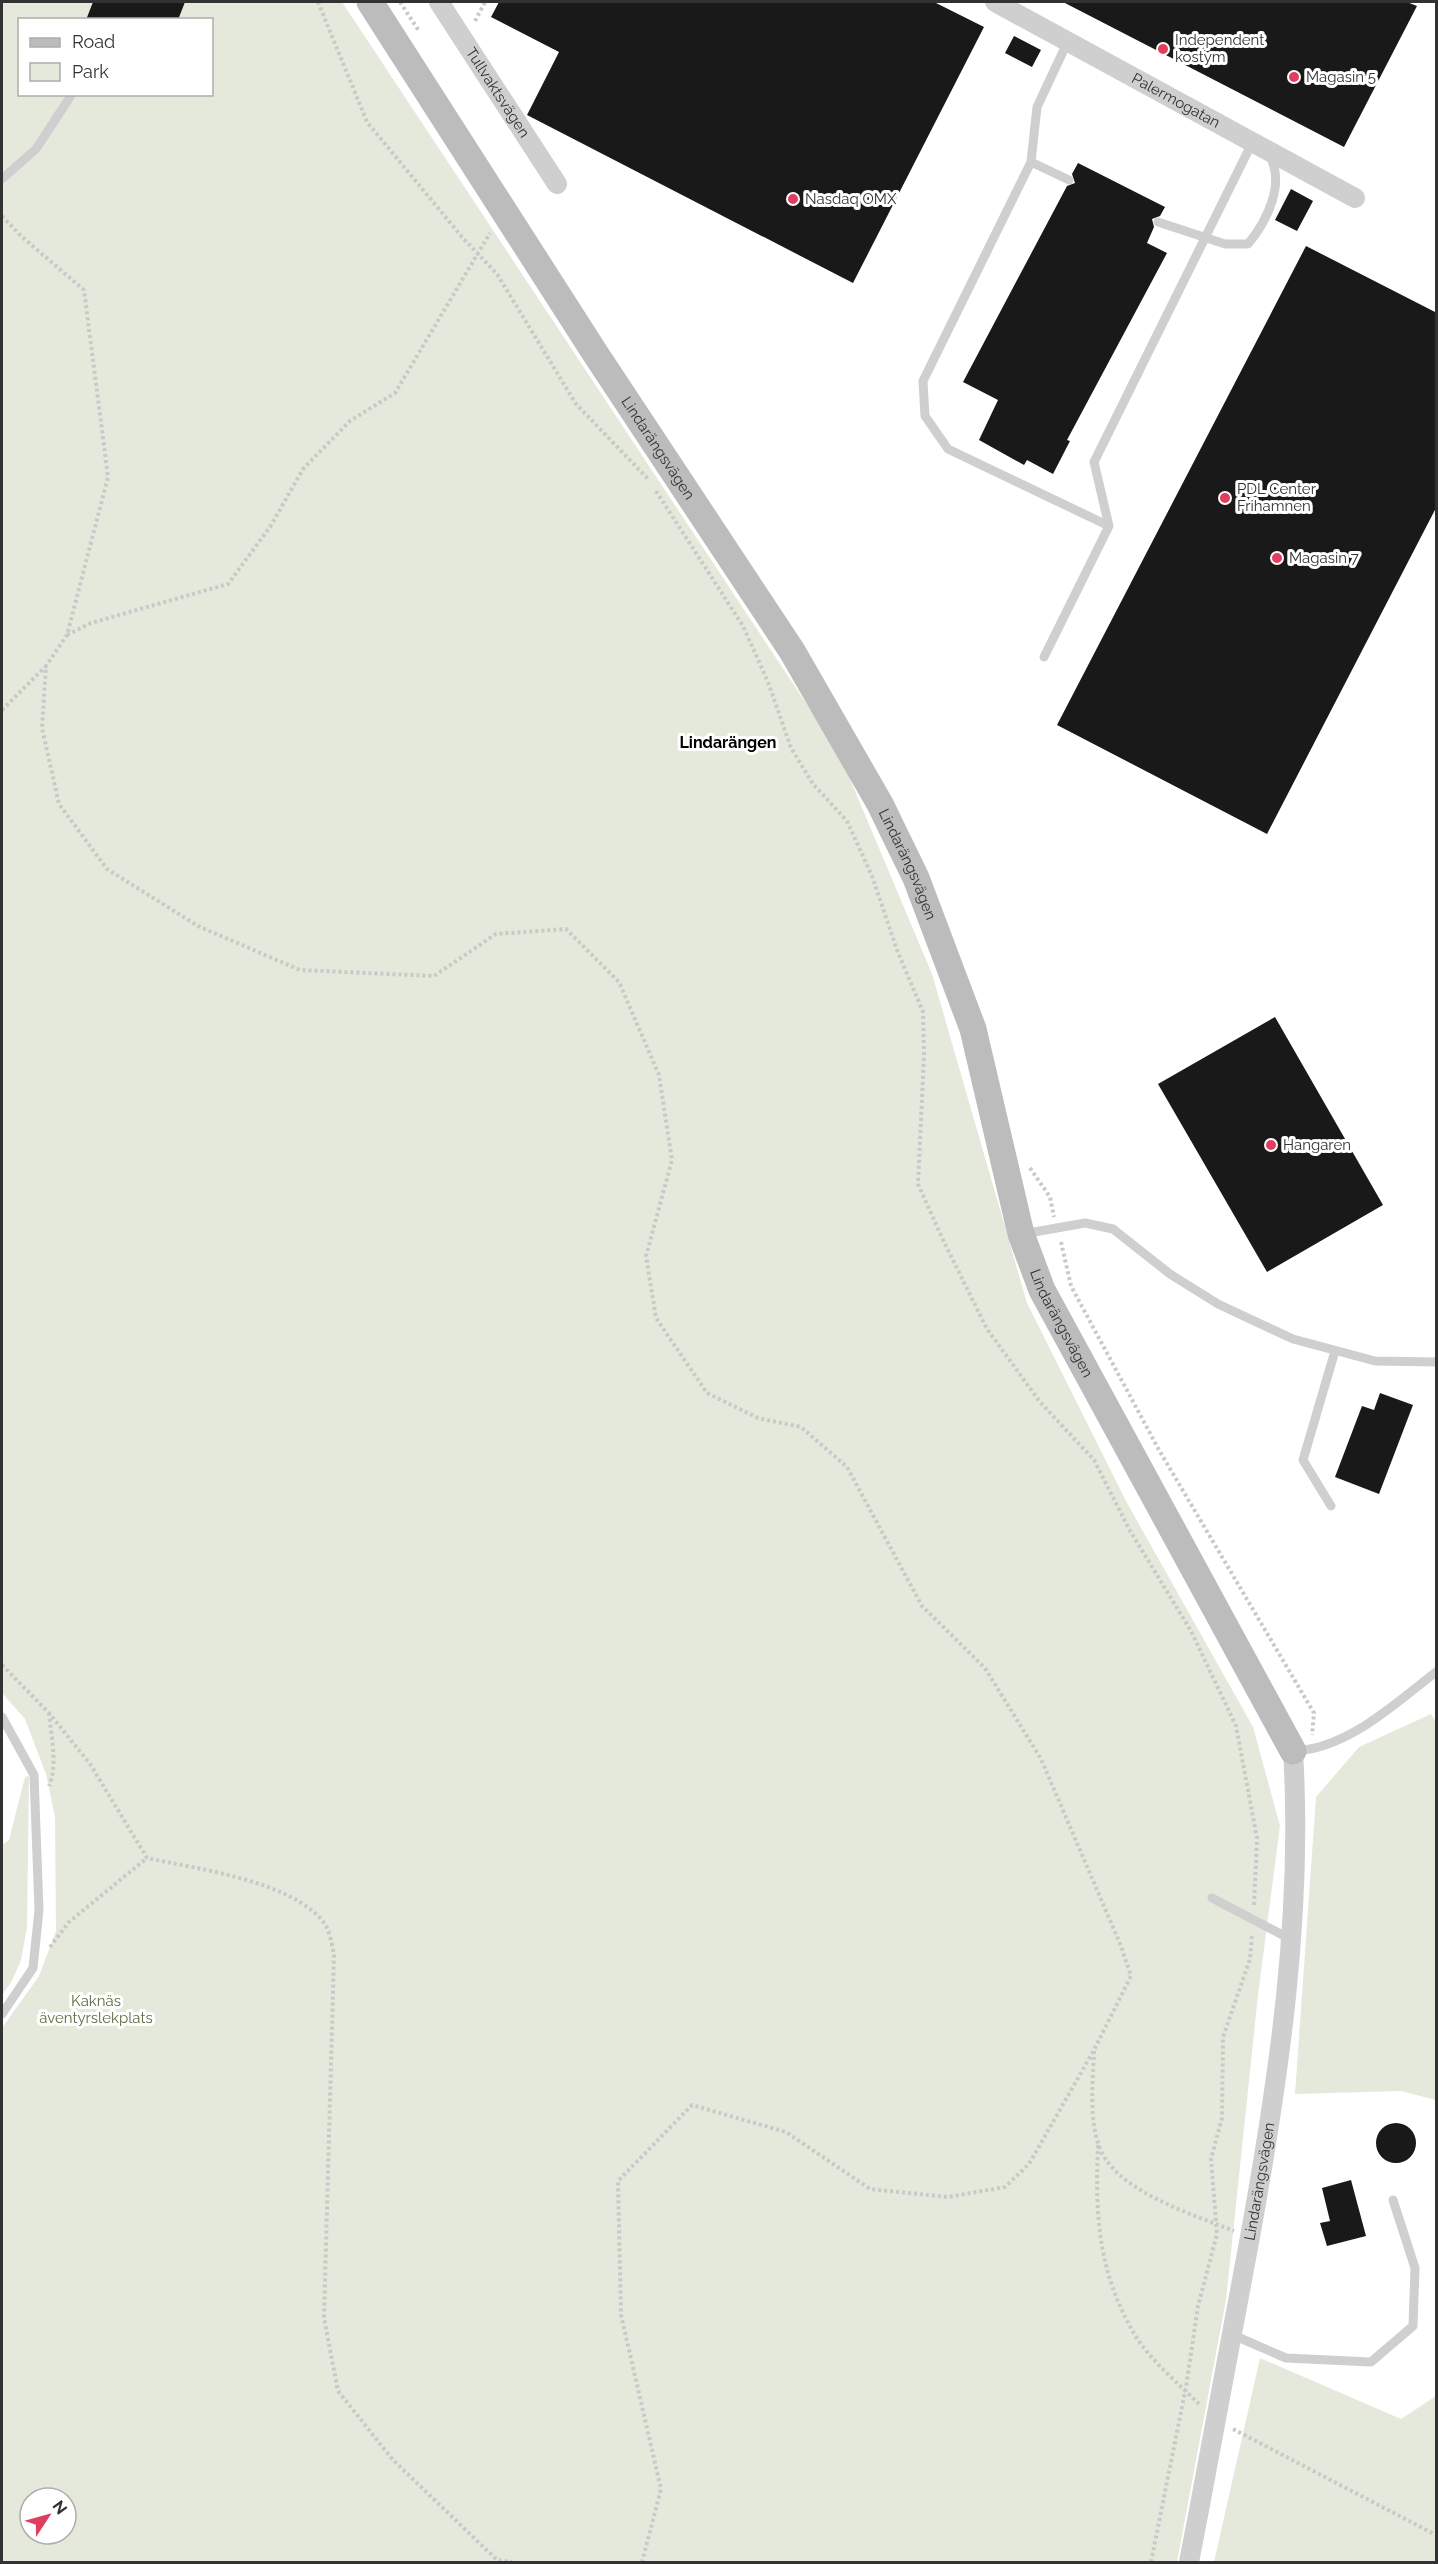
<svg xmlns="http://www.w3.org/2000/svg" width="1438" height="2564" font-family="Raleway,sans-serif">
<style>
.green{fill:#e4e9dc;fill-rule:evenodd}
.building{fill:#191919}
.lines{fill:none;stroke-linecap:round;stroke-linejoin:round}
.path{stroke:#c9c9c9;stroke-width:4;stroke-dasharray:3 3;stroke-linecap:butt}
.lane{stroke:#cfcfcf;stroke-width:9}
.street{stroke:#cfcfcf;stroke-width:20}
.secondary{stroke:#bcbcbc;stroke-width:27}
.poi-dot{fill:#e03e5e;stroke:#fff;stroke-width:2}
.labels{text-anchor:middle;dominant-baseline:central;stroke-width:6;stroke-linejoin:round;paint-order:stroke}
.poi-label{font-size:15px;fill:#323232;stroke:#fff;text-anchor:start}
.street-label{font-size:15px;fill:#323232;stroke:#fff}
.park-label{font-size:15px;fill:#5b6e40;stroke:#fff}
.neighbourhood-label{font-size:16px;font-weight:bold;fill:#000;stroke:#fff}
</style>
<rect width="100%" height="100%" fill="#fff"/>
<path class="green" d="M2,2h340l497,751 93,221 95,329 100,200 126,224 27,99 -22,169 -32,305 -49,262h-1175v-534l37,-52 17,-45 -1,-114 -9,-43 -21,-55 -23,-26zM20,20h192v74h-192zM30,2498h36v36h-36z
M1431,1714l5,8v378l-35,-9 -106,3 21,-297 43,-50z
M29,1776l-2,151 -6,33 -9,21 -10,14v-150l7,-5 16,-63z
M1260,2358l141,61 35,-23v166h-222z"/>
<path class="building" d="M93,2h92l-7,18h-92z
M499,2h435l50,25 -131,256 -326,-168 32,-63 -68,-35z
M1063,2h344l10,4 -73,141z
M1014,36l27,14 -9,17 -27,-14z
M1078,163l87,44 -5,9 -8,3 2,8 -7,16 20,10 -100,187 3,1 -17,33 -26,-14 -3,5 -45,-25 19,-40 -35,-18 104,-196 8,-3 -3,-9z
M1291,189l22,12 -16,30 -22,-11z
M1306,246l131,67v193l-170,328 -210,-109z
M1275,1017l108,188 -116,67 -109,-188z
M1380,1393l33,12 -34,89 -44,-17 27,-71 12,4z
M1376 2143a20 20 0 1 1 40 0a20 20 0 1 1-40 0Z
M1351,2180l15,56 -39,10 -7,-23 10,-2 -8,-33z"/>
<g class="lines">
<path class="path" d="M318,2l49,120 95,115 35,37 79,130 72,75
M400,2l19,29
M475,21l10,-19
M2,216l19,20 63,54 24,187 -41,158 -21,31
M656,491l87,135 25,56 23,66 22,36 34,37 25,55 25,74 26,62 1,44 -6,128 26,58 43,87 53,73 54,58 35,69 62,102 45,95 21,112 -3,68
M67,635l24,-12 137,-39 42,-57 33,-58 47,-48 45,-28 95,-160
M2,710l44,-44 -4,62 17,76 48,65 91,57 102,44 134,6 62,-42 70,-5 53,53 40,93 13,85 -26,96 10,62 51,75 51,25 43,9 46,40 75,139 63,62 56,91 80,187 10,30 -37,74 -65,114 -24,23 -57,10 -78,-8 -84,-57 -94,-27 -74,76 3,134 40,174 -19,73
M1030,1168l20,29 4,20
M1061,1242l10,44 88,164 155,263 -2,22
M2,1665l47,48 41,51 57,94c50,11 147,23 178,66 5,8 7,21 9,31l-10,363 14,73 55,69 104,100 15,2
M49,1713c2,22 9,52 0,73
M50,1947l19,-25 78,-64
M1094,2051c-1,30 -5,63 4,92 14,48 95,71 136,88
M1098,2145c-3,70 0,128 37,190 16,26 44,49 65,70
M1233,2429l203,106
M1151,2562l35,-175 12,-81 19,-72 -6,-75 11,-41 1,-81 27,-78 2,-24"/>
<path class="lane" d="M1068,41l-31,66 -6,55 -108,219 2,35 23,33 161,77
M1031,162l38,18
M2,179l34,-30 36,-55
M1158,222l67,22h23c19,-23 38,-61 21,-89
M1044,657l65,-131 -15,-64 159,-321
M1023,1234l62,-11 28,6 57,45 48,30 75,35 82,22 61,1
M1331,1506l-28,-46 32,-109
M2,1717l32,58 5,135 -6,58 -31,46
M1295,1751c54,-3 100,-48 141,-79
M1212,1898l80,42
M1233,2335l53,23 85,4 42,-36 2,-58 -22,-68"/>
<g class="street">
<path id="s1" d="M439,2l118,182"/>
<path id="s2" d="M995,2l360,196"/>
<path id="s3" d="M1189,2562c21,-108 41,-216 61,-325 29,-160 53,-323 43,-486"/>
</g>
<path class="secondary" id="s4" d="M370,2l225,351 197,298 88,153 36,74 57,151 48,205 21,56 251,461"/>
</g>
<g class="poi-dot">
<circle cx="1163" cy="49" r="6"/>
<circle cx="1294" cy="77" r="6"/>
<circle cx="793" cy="199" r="6"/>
<circle cx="1225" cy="498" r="6"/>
<circle cx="1277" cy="558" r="6"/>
<circle cx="1271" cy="1145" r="6"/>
</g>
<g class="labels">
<g class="poi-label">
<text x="1175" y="40">Independent<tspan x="1175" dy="17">kostym</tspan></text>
<text x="1306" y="77">Magasin 5</text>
<text x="805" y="199">Nasdaq OMX</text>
<text x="1237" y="489">PDL Center<tspan x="1237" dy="17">Frihamnen</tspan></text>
<text x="1289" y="558">Magasin 7</text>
<text x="1283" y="1145">Hangaren</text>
</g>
<g class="street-label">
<text stroke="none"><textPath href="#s1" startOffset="108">Tullvaktsvägen</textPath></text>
<text stroke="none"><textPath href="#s2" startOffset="206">Palermogatan</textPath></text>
<text stroke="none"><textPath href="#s4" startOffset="531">Lindarängsvägen</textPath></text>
<text stroke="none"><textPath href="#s4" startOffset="1017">Lindarängsvägen</textPath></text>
<text stroke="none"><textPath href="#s4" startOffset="1503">Lindarängsvägen</textPath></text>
<text stroke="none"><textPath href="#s3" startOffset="387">Lindarängsvägen</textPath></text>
</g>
<g class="park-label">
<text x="96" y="2001">Kaknäs<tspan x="96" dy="17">äventyrslekplats</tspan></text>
</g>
<g class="neighbourhood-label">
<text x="728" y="742">Lindarängen</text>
</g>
</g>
<rect width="1438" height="2564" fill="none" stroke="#323232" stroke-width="6"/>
<rect x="18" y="18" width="195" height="78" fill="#ffffff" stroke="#adadad" stroke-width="1.5"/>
<rect x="30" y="38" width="30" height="9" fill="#bcbcbc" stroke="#adadad" stroke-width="1.5"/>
<text x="72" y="48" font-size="18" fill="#323232">Road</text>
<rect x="30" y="63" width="30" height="18" fill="#e4e9dc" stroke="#adadad" stroke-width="1.5"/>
<text x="72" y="78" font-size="18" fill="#323232">Park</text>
<g transform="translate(48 2516) rotate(54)"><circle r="28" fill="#ffffff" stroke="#adadad" stroke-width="1.5"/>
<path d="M0-4.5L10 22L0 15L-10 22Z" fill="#e03e5e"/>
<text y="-9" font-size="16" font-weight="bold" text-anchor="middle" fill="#323232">N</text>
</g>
</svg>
